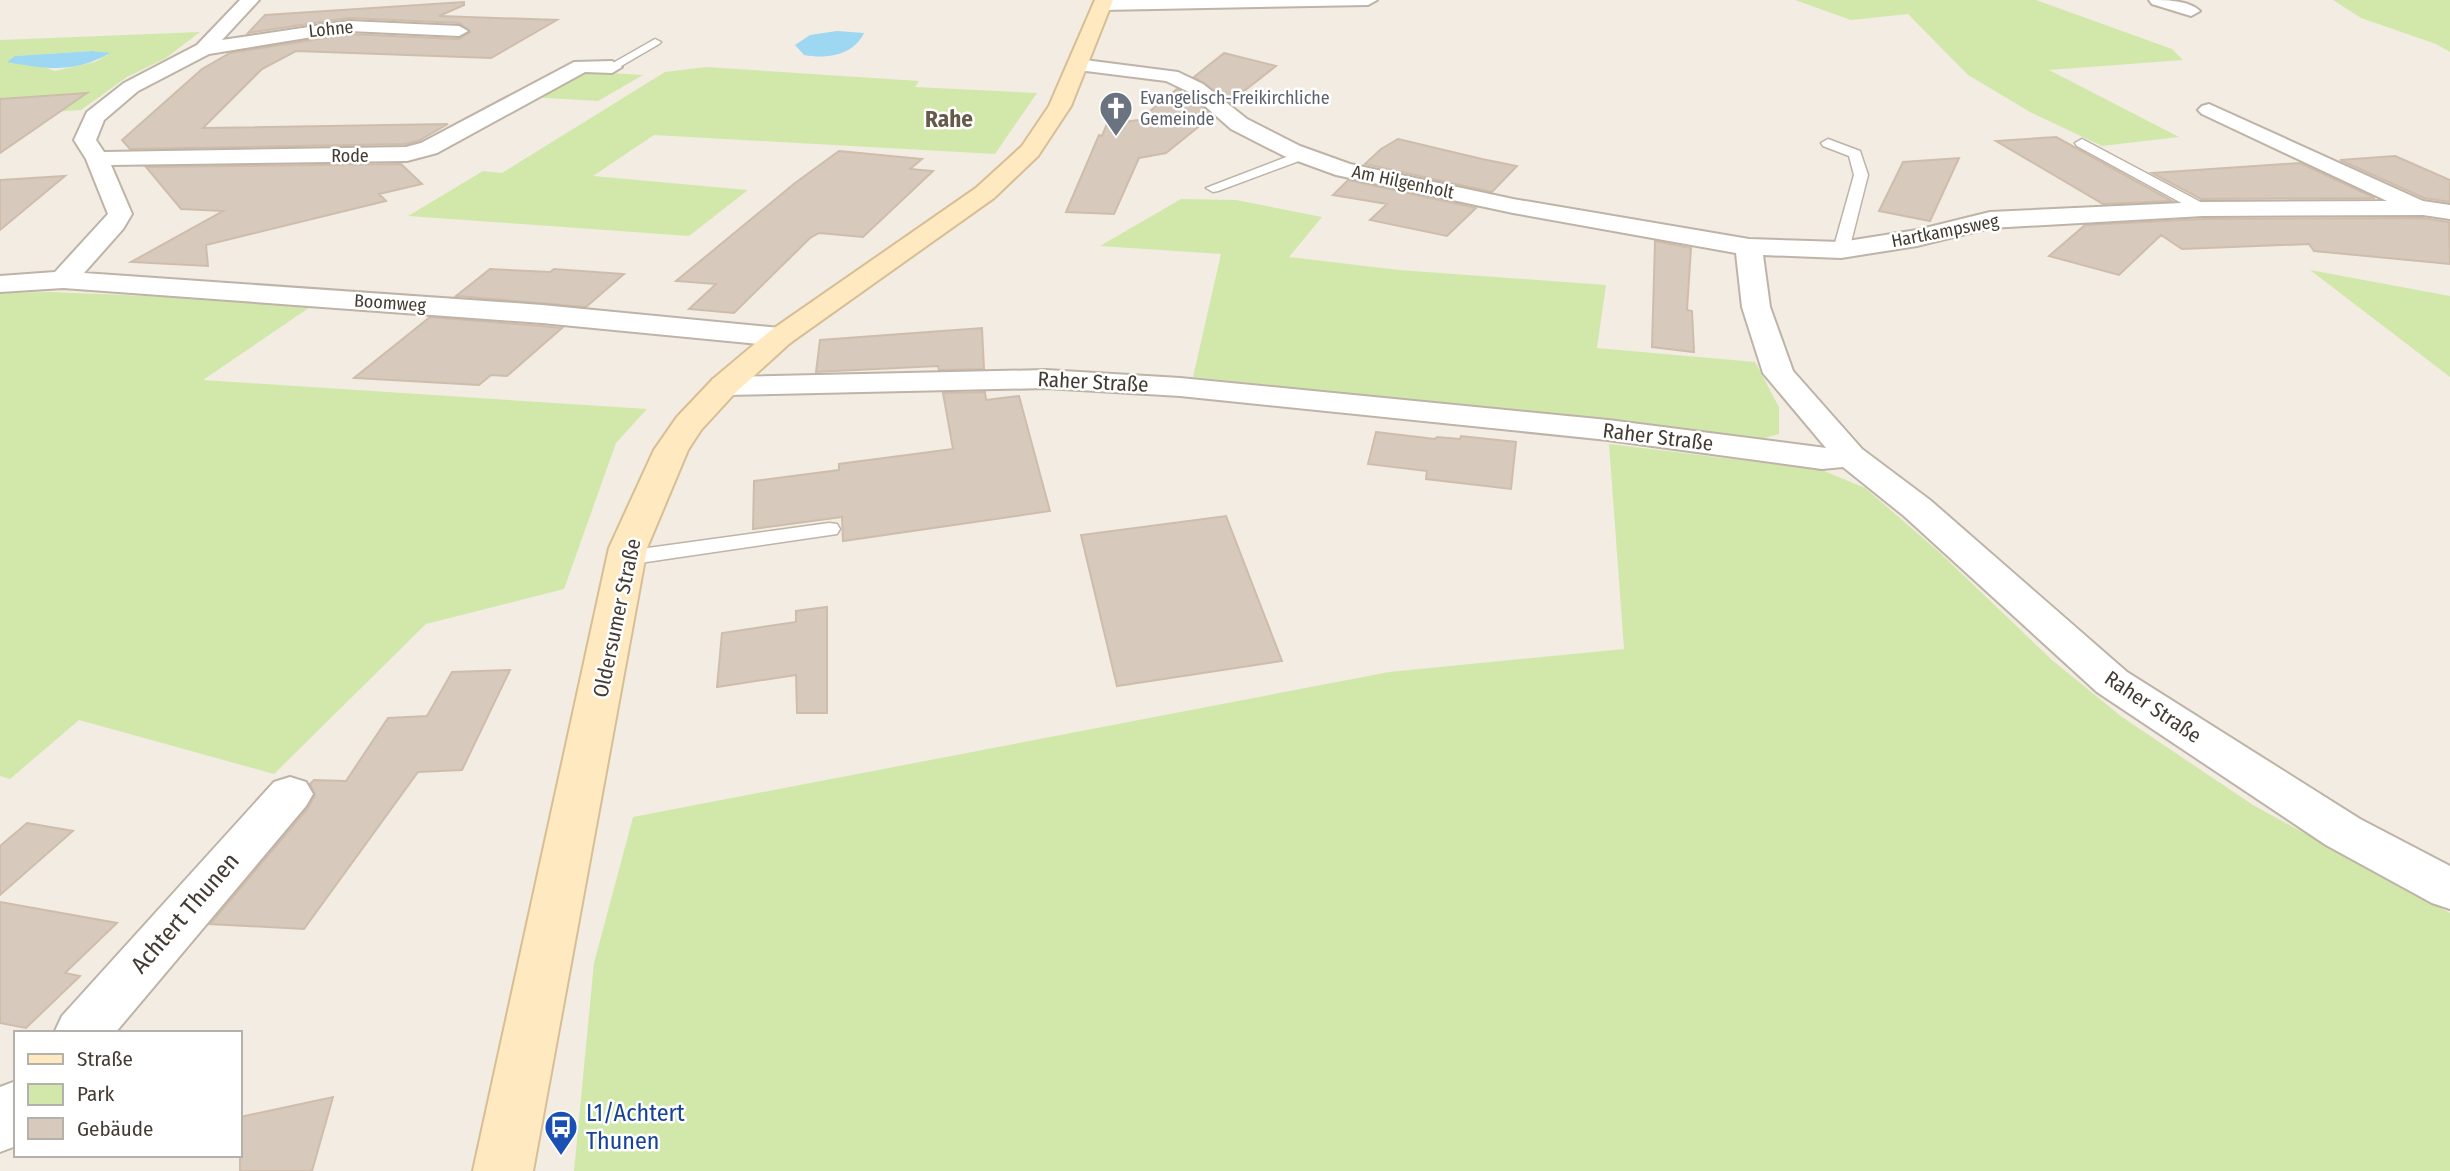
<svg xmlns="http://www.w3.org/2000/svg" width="2450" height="1171" font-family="'Fira Sans Condensed',sans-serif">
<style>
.green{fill:#d2e8ab;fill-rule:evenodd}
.water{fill:#9dd7f1}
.building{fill:#d7c9bc;stroke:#cfbdac;stroke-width:2}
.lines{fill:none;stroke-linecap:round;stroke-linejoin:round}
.lane-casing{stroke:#beb3a6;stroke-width:3}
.street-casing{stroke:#beb3a6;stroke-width:4}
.secondary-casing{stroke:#d7be94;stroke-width:4}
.lane{fill:#fff;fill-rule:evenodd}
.street{fill:#fff;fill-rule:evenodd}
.secondary{fill:#ffe9c0;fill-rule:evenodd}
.labels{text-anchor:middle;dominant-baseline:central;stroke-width:5;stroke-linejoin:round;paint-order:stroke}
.far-street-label{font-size:18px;fill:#443c33;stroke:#fff}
.far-worship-label{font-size:18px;fill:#5b616d;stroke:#fff;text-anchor:start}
.street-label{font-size:21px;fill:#443c33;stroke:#fff}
.far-district-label{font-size:23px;font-weight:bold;fill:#67594a;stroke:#fff}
.near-street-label{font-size:24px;fill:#443c33;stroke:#fff}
.near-transit-label{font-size:24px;fill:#164399;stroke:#fff;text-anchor:start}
</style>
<rect width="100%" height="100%" fill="#f2ece3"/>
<path class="green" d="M1795,0h241l136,49 11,11 -134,10 130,67 -77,9 -72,-34 -62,-37 -60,-61 -57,6z
M2333,0h117v52l-14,-8 -75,-26z
M200,32l-34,26 -39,19 -46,33 -81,6v-76zM92,51l17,3 -14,8 -40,9 -40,-15z
M706,67l213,14 -4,6 122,6 -42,61 -341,-19 -61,41 155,14 -59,46 -281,-20 75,-45 19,2 163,-101z
M576,71l67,4 -45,26 -69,-4z
M1181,199l55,1 86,17 -33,40 110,13 207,15 -9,63 158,14 24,45v27l-18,5 -568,-62 28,-123 -121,-8z
M2310,270l140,26v81z
M51,292l265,11 -113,77 444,29 -31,34 -52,146 -138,35 -152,150 -195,-54 -69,59 -10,-3v-483z
M1609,444l213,26 43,18 73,63 114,109 70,57 131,88 197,108v258h-1876l20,-208 39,-146 756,-145 235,-23z"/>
<path class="water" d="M837,31l27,2c-11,23 -38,26 -60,22l-9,-10 15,-10z
M92,51l18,2c-36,21 -65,16 -103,9l8,-6z"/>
<path class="building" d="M464,2v3l-25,11 118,4 -66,38 -195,-7 -34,18 -59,59 245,-4 -30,17 -12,3 -276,5 -8,-9 80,-71 28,-16 119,-19 110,5 11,-7 -11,-9 -110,-5 -101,15 17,-18z
M1224,53l52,13 -46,36 -36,-25z
M1177,89l11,5 24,22 -46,37 -27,5 -25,56 -48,-2 33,-77 3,1 5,-12 32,-4z
M87,93l-87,60v-54z
M2056,137l20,11 96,53 -69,3 -107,-63z
M1398,139l84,20 35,7 -25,26 -127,-28 16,-15z
M839,151l83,8 -12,10 23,2 -70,66 -44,-4 -9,5 -76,75 -45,-4 27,-25 -40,-3 119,-98z
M2395,156l55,24v22l-26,-4 -84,-38z
M1959,158l-29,63 -51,-10 24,-49z
M2300,163l75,35 -174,1 -49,-26z
M401,164l21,20 -43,10 7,7 -180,44 2,21 -77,-4 92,-51 -42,-2 -35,-42z
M65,176l-65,54v-50z
M1348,180l128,28 -29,28 -77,-16 17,-16 -54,-9z
M2423,218l26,4 1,42 -136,-13 -5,-7 -127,5 -21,-14 -42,40 -70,-19 36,-31 118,-6z
M1655,241l36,7 -4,62 5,1 2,41 -42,-5z
M490,269l60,3 4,-3 70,5 -38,33 -130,-11z
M430,317l112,9 20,2 -55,48 -16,-1 -12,10 -125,-7z
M982,328l2,41 -45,1 -1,-4 -122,6 4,-32z
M985,392l1,8 33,-4 31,115 -207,30 -1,-24 -89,12 1,-48 85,-11v-6l114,-15 -10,-56z
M1376,432l59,7 2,-2 23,2 1,-3 55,6 -5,47 -85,-10 1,-8 -59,-7z
M1226,516l56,145 -165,25 -36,-151z
M827,607v106h-30l-1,-38 -79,12 5,-54 74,-11v-11z
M510,670l-48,100 -44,2 -114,157 -94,-5 98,-116 7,-13 -5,-11 4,-4 32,1 42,-63 39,-2 25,-44z
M27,823l46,8 -73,64v-49z
M0,902l117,21 -52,50 15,3 -54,52 -26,-5z
M333,1097l-21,74h-72v-54z"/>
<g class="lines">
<defs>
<path id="lane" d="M655,39l6,3 -2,2 -43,25 -10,-2z
M1828,139l32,12 8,24 -19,75 -8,5 -8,-5 21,-75 -5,-19 -26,-10 -2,-3z
M2082,139l126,67 2,3 -2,3h-10l-121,-66 -2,-3z
M1302,151l5,1v6l-89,33 -5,1 -7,-4z
M829,523l8,1 3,5 -3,5 -211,31 -8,-2 -3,-5 3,-5 8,-2z"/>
<path id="street" d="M240,0h19l-37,40 127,-19 110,5 9,5 -9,5 -110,-5 -140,23 -71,37 -34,29 -8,20 8,12 302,-5 15,-4 153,-81 38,-1 10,6 -10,6 -27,-1 -148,81 -30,8 -296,4 21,49 -9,15 -39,44 458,32 238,23 10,3 5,6 -5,6 -10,3 -238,-23 -479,-35 -63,4v-16l55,-4 53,-58 -22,-55 -12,-19 13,-28 37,-29 73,-38z
M1101,0h276l-9,5 -266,5 -9,-5z
M2149,0c17,0 39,0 51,11l-9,5 -39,-12z
M1077,59l101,13 25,12 44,35 53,27 50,18 163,35 236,40 92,3 76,-12 73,-18 213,-10 184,-1 -185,-87 -4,-4 4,-4 7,-2 214,97 27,4v14l-27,-4 -220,1 -213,12 -73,18 -76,12 -78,-3 7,52 23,64 69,78 68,51 197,172 233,147 90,47v43l-18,-6 -106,-58 -229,-153 -193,-176 -61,-49 -21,2 -214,-29 -428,-44 -134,-8 -322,7 -11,-2 -5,-7 5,-7 11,-2 322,-7 134,8 428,42 218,28 -63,-75 -21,-66 -6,-54 -223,-40 -177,-38 -52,-19 -53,-27 -42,-37 -23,-11 -96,-12 -3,-4z
M290,777l16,5 7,12 -7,12 -191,227h-61l8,-17 212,-234z
M16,1081v65l-16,6v-65z"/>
<path id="secondary" d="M1095,0h18l-42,106 -33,50 -44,42 -204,145 -55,50 -34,37 -13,20 -41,98 -114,623h-60l136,-623 45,-98 23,-33 36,-38 57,-48 206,-143 46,-42 27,-40z"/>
</defs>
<use href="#lane" class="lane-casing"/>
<use href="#street" class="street-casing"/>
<use href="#secondary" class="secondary-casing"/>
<use href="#lane" class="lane"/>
<use href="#street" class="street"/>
<use href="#secondary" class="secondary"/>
</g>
<defs>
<symbol id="church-pin" viewBox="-11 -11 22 30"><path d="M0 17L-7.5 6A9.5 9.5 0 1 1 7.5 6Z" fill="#6b7280" stroke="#fff"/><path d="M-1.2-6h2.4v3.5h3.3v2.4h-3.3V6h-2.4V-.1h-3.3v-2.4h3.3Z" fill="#fff"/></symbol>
<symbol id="bus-pin" viewBox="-11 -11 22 30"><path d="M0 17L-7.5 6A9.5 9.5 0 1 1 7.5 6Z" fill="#1a4fb4" stroke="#fff"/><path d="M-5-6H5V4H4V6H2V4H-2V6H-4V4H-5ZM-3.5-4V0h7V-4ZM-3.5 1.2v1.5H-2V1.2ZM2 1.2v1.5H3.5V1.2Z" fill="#fff"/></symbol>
</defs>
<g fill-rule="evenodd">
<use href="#church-pin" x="1097" y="89" width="38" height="52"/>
<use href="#bus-pin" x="542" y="1108" width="38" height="52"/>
</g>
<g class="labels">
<g class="far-street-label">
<text transform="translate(331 29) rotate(-6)">Lohne</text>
<text x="350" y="156">Rode</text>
<text transform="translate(1403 182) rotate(12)">Am Hilgenholt</text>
<text transform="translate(1945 231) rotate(-11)">Hartkampsweg</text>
<text transform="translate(390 303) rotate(4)">Boomweg</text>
</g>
<g class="far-worship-label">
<text x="1140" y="98">Evangelisch-Freikirchliche<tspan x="1140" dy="21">Gemeinde</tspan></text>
</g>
<g class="street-label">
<text transform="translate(1093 382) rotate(3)">Raher Straße</text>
<text transform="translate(1658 437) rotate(7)">Raher Straße</text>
<text transform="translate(617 618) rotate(-78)">Oldersumer Straße</text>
<text transform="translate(2153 707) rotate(34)">Raher Straße</text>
</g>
<g class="far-district-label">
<text x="949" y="119">Rahe</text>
</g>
<g class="near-street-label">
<text transform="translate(185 913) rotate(-49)">Achtert Thunen</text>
</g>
<g class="near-transit-label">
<text x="586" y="1113">L1/Achtert<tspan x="586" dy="28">Thunen</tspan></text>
</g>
</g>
<rect x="14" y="1031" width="228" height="126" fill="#ffffff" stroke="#b4b1ad" stroke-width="2"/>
<rect x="28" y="1054" width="35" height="10" fill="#ffe9c0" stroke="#b4b1ad" stroke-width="2"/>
<text x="77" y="1066" font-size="21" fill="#443c33">Straße</text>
<rect x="28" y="1084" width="35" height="21" fill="#d2e8ab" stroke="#b4b1ad" stroke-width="2"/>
<text x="77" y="1101" font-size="21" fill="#443c33">Park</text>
<rect x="28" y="1118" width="35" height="21" fill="#d7c9bc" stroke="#b4b1ad" stroke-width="2"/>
<text x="77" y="1136" font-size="21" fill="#443c33">Gebäude</text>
</svg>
